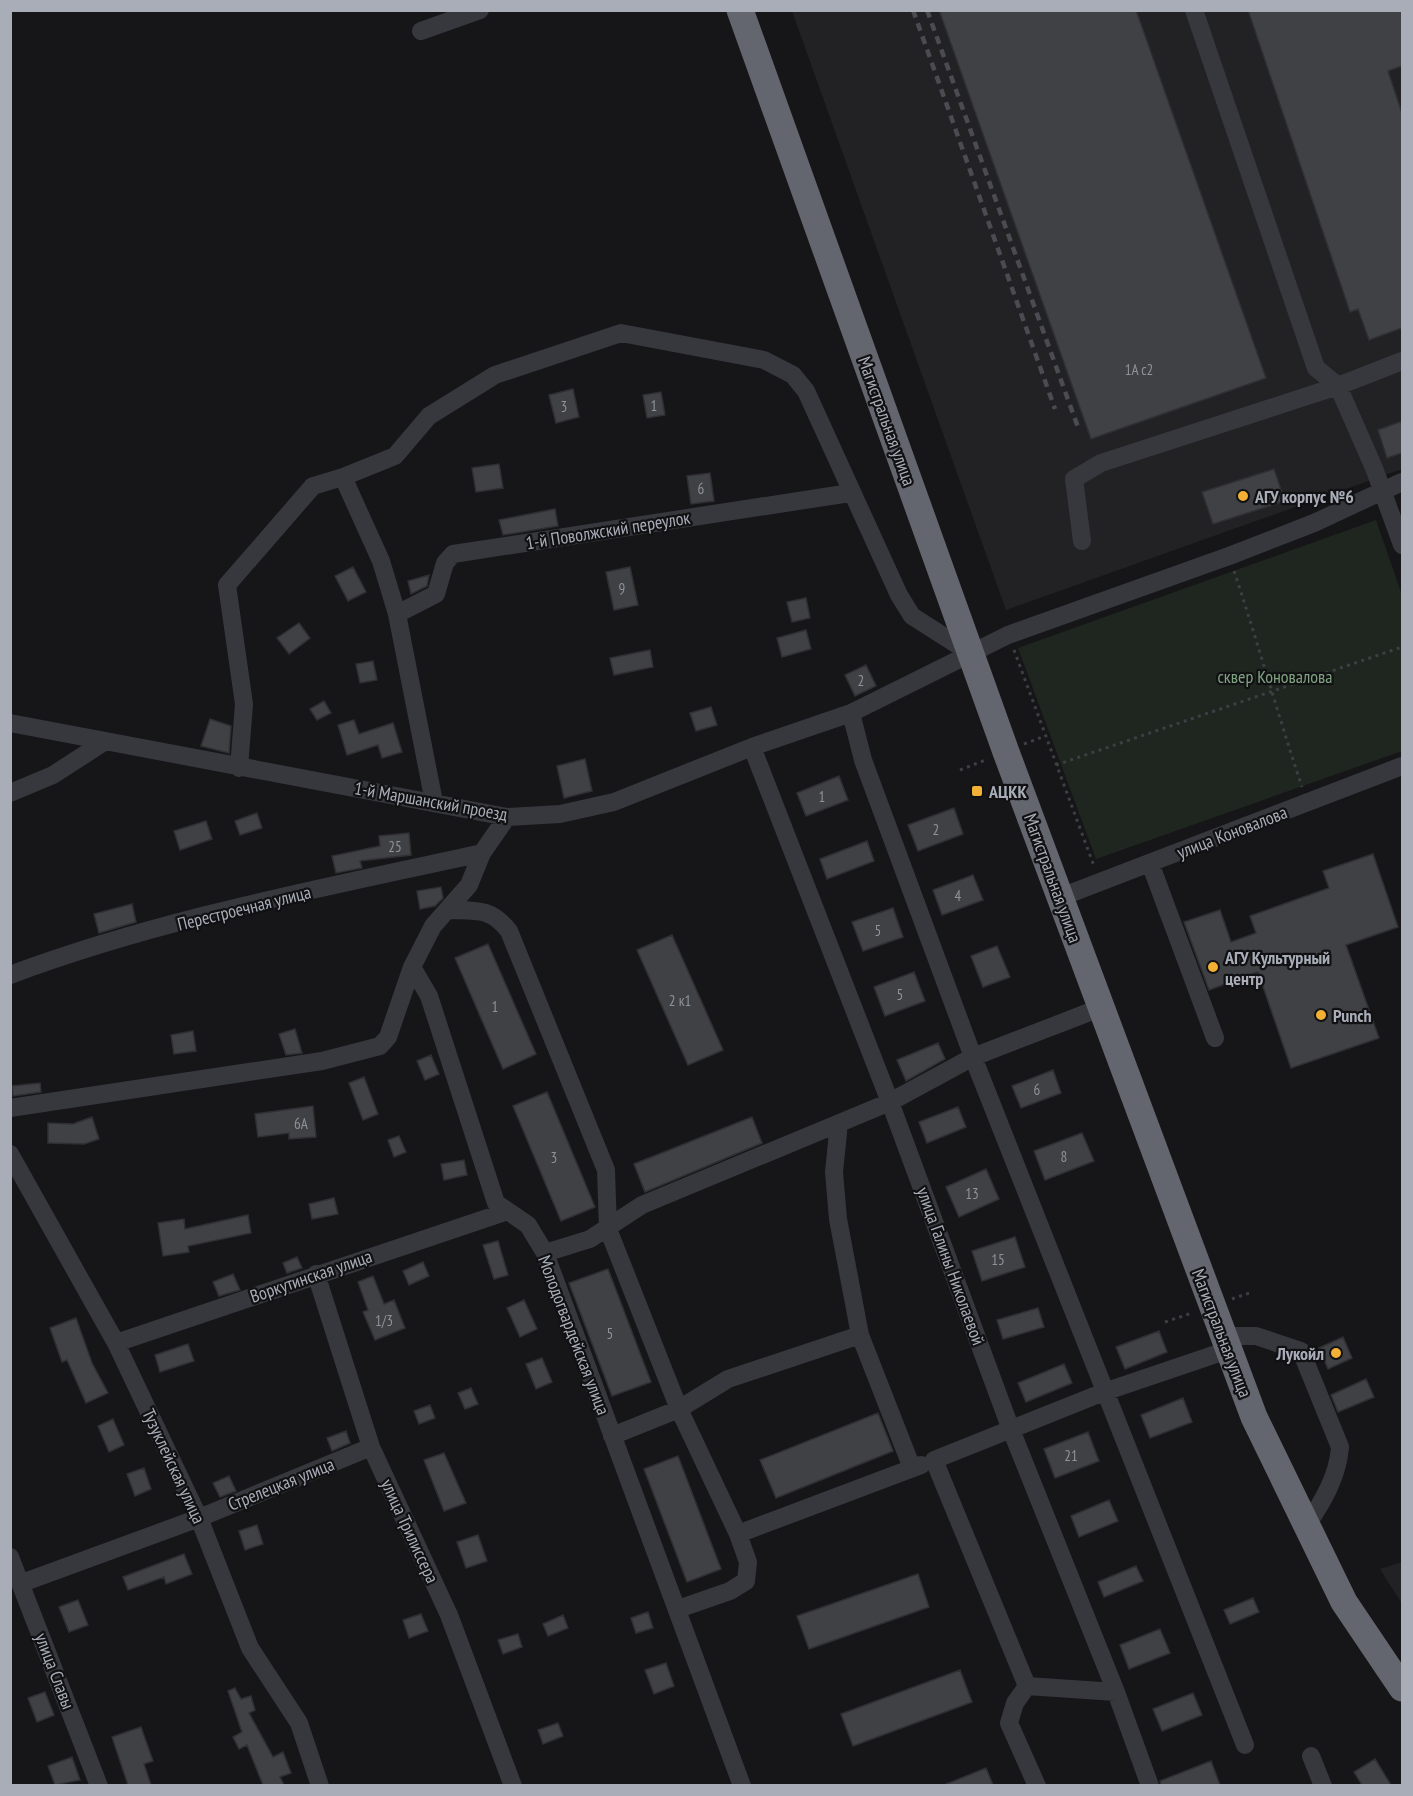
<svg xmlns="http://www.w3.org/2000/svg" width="1413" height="1796" font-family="'PT Sans Narrow',sans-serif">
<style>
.built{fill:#222225}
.green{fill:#1e261f}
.building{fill:#404145;stroke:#303034;stroke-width:1.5}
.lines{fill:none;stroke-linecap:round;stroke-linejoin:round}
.path{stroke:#3d3f44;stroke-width:3;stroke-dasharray:3 4.5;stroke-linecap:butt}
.minor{stroke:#37383d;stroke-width:18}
.highway{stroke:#63666e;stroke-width:27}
.rail{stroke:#4a4c52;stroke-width:4.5;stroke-dasharray:8 6;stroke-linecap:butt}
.poi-dot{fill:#f2b134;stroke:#111113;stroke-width:2}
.labels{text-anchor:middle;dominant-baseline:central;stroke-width:4.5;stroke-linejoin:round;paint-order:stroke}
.number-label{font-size:15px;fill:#8e929b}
.street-label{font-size:18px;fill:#a8adb8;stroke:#111113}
.poi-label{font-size:18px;font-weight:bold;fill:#a8adb8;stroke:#111113;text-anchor:start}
.park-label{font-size:18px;fill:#7fa381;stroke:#111113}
</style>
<rect width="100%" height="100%" fill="#161618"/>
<path class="built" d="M792,11h610v458l-396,141z
M1402,1562v42l-22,-35z"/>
<path class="green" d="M1376,520l26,75v156l-306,108 -78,-211z"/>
<path class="building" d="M939,10h197l130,368 -175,61z
M1248,10h154v56l-14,5 14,42v215l-33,12 -11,-31 -8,3z
M573,389l6,28 -23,6 -7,-28z
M661,392l4,23 -18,3 -4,-23z
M1402,421v32l-15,5 -9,-28z
M499,464l4,24 -27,4 -4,-24z
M1274,469l11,32 -72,23 -11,-32z
M710,473l4,28 -23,3 -4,-28z
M555,509l3,17 -55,9 -4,-15z
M353,567l13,25 -18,9 -13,-25z
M630,567l8,38 -24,5 -8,-38z
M429,575l-2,11 -16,8 -3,-13z
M806,598l4,20 -18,4 -5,-20z
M299,623l11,15 -21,16 -12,-16z
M806,630l5,19 -29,8 -5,-19z
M650,650l3,17 -39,8 -4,-17z
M373,661l4,19 -17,3 -4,-19z
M866,665l10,21 -21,10 -10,-21z
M324,701l7,12 -14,7 -7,-11z
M711,707l6,18 -21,6 -6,-18z
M210,719l21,7 -2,27 -28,-7z
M354,720l5,14 34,-11 9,29 -20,6 -4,-13 -31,10 -9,-30z
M585,759l7,32 -28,7 -7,-32z
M839,776l9,24 -42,16 -9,-23z
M954,808l9,26 -45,17 -10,-26z
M257,813l5,15 -22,7 -5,-14z
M206,821l6,18 -32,11 -6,-19z
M409,833l2,22 -51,6 2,7 -26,5 -4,-17 48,-10 -1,-10z
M867,841l7,20 -47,18 -7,-20z
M1373,854l25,73 -52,18 33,93 -88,30 -33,-96 -49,18 -25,-68 36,-12 11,32 25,-9 -6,-17 79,-28 -6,-17z
M973,875l10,25 -41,15 -9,-25z
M441,887l2,11 -8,8 -15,3 -3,-18z
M132,904l4,18 -37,11 -5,-19z
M893,908l10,29 -40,14 -11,-29z
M672,935l51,115 -35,15 -51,-115z
M488,944l48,110 -33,15 -48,-111z
M997,946l13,31 -27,10 -12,-31z
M914,972l11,29 -40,15 -11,-29z
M295,1029l7,24 -16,2 -7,-21z
M193,1031l3,20 -22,3 -3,-19z
M938,1043l7,16 -39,22 -9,-21z
M431,1055l8,19 -14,6 -8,-19z
M1053,1070l8,23 -40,15 -9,-22z
M364,1077l14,37 -15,6 -14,-37z
M40,1083l1,9 -28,4 -1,-10z
M547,1092l48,115 -34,14 -48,-115z
M313,1106l3,31 -27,2v-6l-31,4 -3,-23z
M958,1107l8,20 -39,16 -8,-21z
M92,1117l7,22 -15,5 -36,-1v-20l25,1z
M752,1117l10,26 -117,49 -11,-28z
M1082,1133l12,28 -49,19 -11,-29z
M399,1136l7,16 -12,5 -6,-17z
M464,1160l3,15 -23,5 -3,-16z
M986,1169l13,30 -40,18 -13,-30z
M334,1198l4,16 -26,5 -3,-15z
M248,1215l3,18 -63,13 1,6 -26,4 -5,-33 26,-4 1,10z
M1015,1237l10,30 -43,14 -10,-30z
M498,1241l10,34 -14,4 -11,-34z
M297,1257l5,11 -15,5 -4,-10z
M423,1262l6,14 -20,9 -6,-14z
M608,1269l43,113 -39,14 -43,-113z
M233,1274l7,16 -21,6 -6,-14z
M373,1276l11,28 10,-4 11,28 -30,12 -12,-28 5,-2 -10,-28z
M524,1300l13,29 -17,8 -13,-29z
M1038,1308l6,19 -41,12 -6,-19z
M76,1318l16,45 16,30 -22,10 -19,-43 -5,2 -12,-34z
M1159,1331l8,21 -42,17 -9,-22z
M1343,1337l9,21 -24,11 -9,-21z
M188,1344l6,17 -34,11 -5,-17z
M542,1358l10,24 -16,7 -10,-25z
M1064,1364l8,19 -46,19 -8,-19z
M1366,1379l8,18 -36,15 -7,-17z
M471,1388l7,16 -13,5 -7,-16z
M1183,1398l9,24 -42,16 -9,-23z
M430,1405l5,13 -16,6 -5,-13z
M878,1413l15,38 -117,47 -16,-38z
M113,1419l11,26 -15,7 -11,-26z
M346,1431l4,12 -18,8 -5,-13z
M1088,1432l11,29 -44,17 -11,-29z
M444,1453l22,50 -22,8 -20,-51z
M678,1456l43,113 -34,13 -43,-113z
M144,1468l7,21 -16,7 -8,-22z
M229,1476l7,15 -16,6 -7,-14z
M1109,1500l9,21 -39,16 -8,-21z
M257,1525l6,19 -18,6 -6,-19z
M478,1535l9,26 -21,7 -9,-26z
M184,1554l8,20 -26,10 -2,-7 -36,13 -5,-13z
M1136,1566l7,15 -39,16 -6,-15z
M918,1574l11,33 -120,42 -12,-33z
M1253,1598l6,14 -29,12 -6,-14z
M78,1600l10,25 -19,7 -10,-25z
M648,1612l5,16 -17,5 -5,-15z
M421,1614l7,17 -19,7 -6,-18z
M563,1615l5,13 -20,8 -5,-12z
M1160,1629l10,24 -41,16 -9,-24z
M518,1634l4,13 -19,7 -5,-14z
M666,1663l8,23 -20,8 -9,-24z
M960,1670l12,32 -119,44 -12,-32z
M235,1688l6,11 10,-3 4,14 -6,3 24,44 10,-5 8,21 -11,4 4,8h-21l-16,-40 -8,4 -6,-12 9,-5 -14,-41z
M45,1692l9,23 -17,7 -9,-24z
M1193,1693l9,22 -40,16 -9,-22z
M558,1723l5,13 -20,8 -5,-14z
M141,1727l12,34 -9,3 7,21h-23l-16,-48z
M72,1757l8,23 -25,5 -7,-19z
M1375,1759l16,26h-29l-8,-13z
M1211,1761l9,24h-59l-1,-4z
M986,1768l7,17h-49z"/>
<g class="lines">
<path class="path" d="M1234,571c24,72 44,144 68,216
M1014,650l80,216
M1024,744l21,-8
M1056,765l346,-118
M960,770l28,-11
M1232,1299l20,-7
M1165,1322l27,-9"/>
<path class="minor" d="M1194,10l122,358 22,18 36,82 28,77
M421,31l59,-21
M1082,541l-8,-62 27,-16 237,-77 64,-25
M397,614l39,-20 9,-31 8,-9 397,-61
M851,713l12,47 110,297 272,688
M10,723l497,94 53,-3 54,-12 138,-55 99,-34 157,-78 221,-79 85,-33 88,-41
M752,747l138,355 120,325 106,265 34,94
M239,768l5,-64 -17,-119 86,-99 30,-9
M10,793l43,-18 51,-33
M434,802l-37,-188 -16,-53 -38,-84 52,-21 34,-40 66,-41 126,-42 143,27 29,15 13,16 93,204 13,21 58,37
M507,817l-25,36 -13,32 -36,41 -21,41 17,29 67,207 32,22 17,28 197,533
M1150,863l65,175
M1061,897l341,-131
M448,910c28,1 42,-3 61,21l97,239 2,59 71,180 59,125 10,28 -2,19 -16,10 -52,18
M10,975c152,-57 314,-87 472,-122
M10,1108l312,-47 58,-15 8,-9 24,-70
M839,1123l-5,49 4,47 22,116 52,133
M10,1154l106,189 83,175 51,130 49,75 21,63
M545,1253l45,-14 52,-34 248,-103 83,-45 127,-49
M316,1274l55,173 78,168 64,171
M1224,1336h32l45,15 39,96c-2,29 -17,54 -33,78
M116,1343l392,-132
M612,1436l67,-27 49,-30 132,-44
M738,1534l183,-69
M10,1557l89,229
M22,1583l177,-65 172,-71
M1027,1686l-12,17 -6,20 28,63
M1116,1692l-89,-6 -93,-226 170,-68 124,-42
M1311,1756l12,30"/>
<path class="highway" d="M740,10l266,742 248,665 90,185 58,86"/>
<path class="rail" d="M913,10l142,399
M927,10l152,420"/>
</g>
<g class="poi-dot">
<circle cx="1243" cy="496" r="6"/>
<rect x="971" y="785" width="12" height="12" rx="3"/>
<circle cx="1213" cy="967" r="6"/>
<circle cx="1321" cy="1015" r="6"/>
<circle cx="1336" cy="1353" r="6"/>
</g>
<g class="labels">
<g class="number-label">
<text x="1139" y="369">1А с2</text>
<text x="654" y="405">1</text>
<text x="564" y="406">3</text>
<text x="701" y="488">6</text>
<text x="622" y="588">9</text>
<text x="861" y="680">2</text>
<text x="822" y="796">1</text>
<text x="936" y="829">2</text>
<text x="395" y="846">25</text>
<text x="958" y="895">4</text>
<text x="878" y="930">5</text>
<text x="900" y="994">5</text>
<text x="680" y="1000">2 к1</text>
<text x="495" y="1006">1</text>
<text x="1037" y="1089">6</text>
<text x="301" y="1123">6А</text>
<text x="1064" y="1156">8</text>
<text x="554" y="1157">3</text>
<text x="972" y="1193">13</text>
<text x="998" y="1259">15</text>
<text x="384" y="1320">1/3</text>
<text x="610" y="1333">5</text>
<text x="1071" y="1455">21</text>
</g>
<g class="street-label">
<text transform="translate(887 421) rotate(70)">Магистральная улица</text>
<text transform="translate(608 530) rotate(-9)">1-й Поволжский переулок</text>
<text transform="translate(431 801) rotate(10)">1-й Маршанский проезд</text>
<text transform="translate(1232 832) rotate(-21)">улица Коновалова</text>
<text transform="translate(1053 878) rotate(70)">Магистральная улица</text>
<text transform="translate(244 908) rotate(-14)">Перестроечная улица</text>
<text transform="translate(951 1266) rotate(70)">улица Галины Николаевой</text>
<text transform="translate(311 1276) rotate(-19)">Воркутинская улица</text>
<text transform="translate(1222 1333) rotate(69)">Магистральная улица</text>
<text transform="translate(574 1335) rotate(69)">Молодогвардейская улица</text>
<text transform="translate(174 1466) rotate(65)">Тузуклейская улица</text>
<text transform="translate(281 1484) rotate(-22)">Стрелецкая улица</text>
<text transform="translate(410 1531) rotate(65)">улица Трилиссера</text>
<text transform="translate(55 1671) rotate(69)">улица Славы</text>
</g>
<g class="poi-label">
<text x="1255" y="496">АГУ корпус №6</text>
<text x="989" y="791">АЦКК</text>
<text x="1225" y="957">АГУ Культурный<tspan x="1225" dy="21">центр</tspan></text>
<text x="1333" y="1015">Punch</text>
<text x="1324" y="1353" text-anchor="end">Лукойл</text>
</g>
<g class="park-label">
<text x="1275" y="676">сквер Коновалова</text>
</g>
</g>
<rect width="1413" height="1796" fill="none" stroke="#a8adb8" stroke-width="24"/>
</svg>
